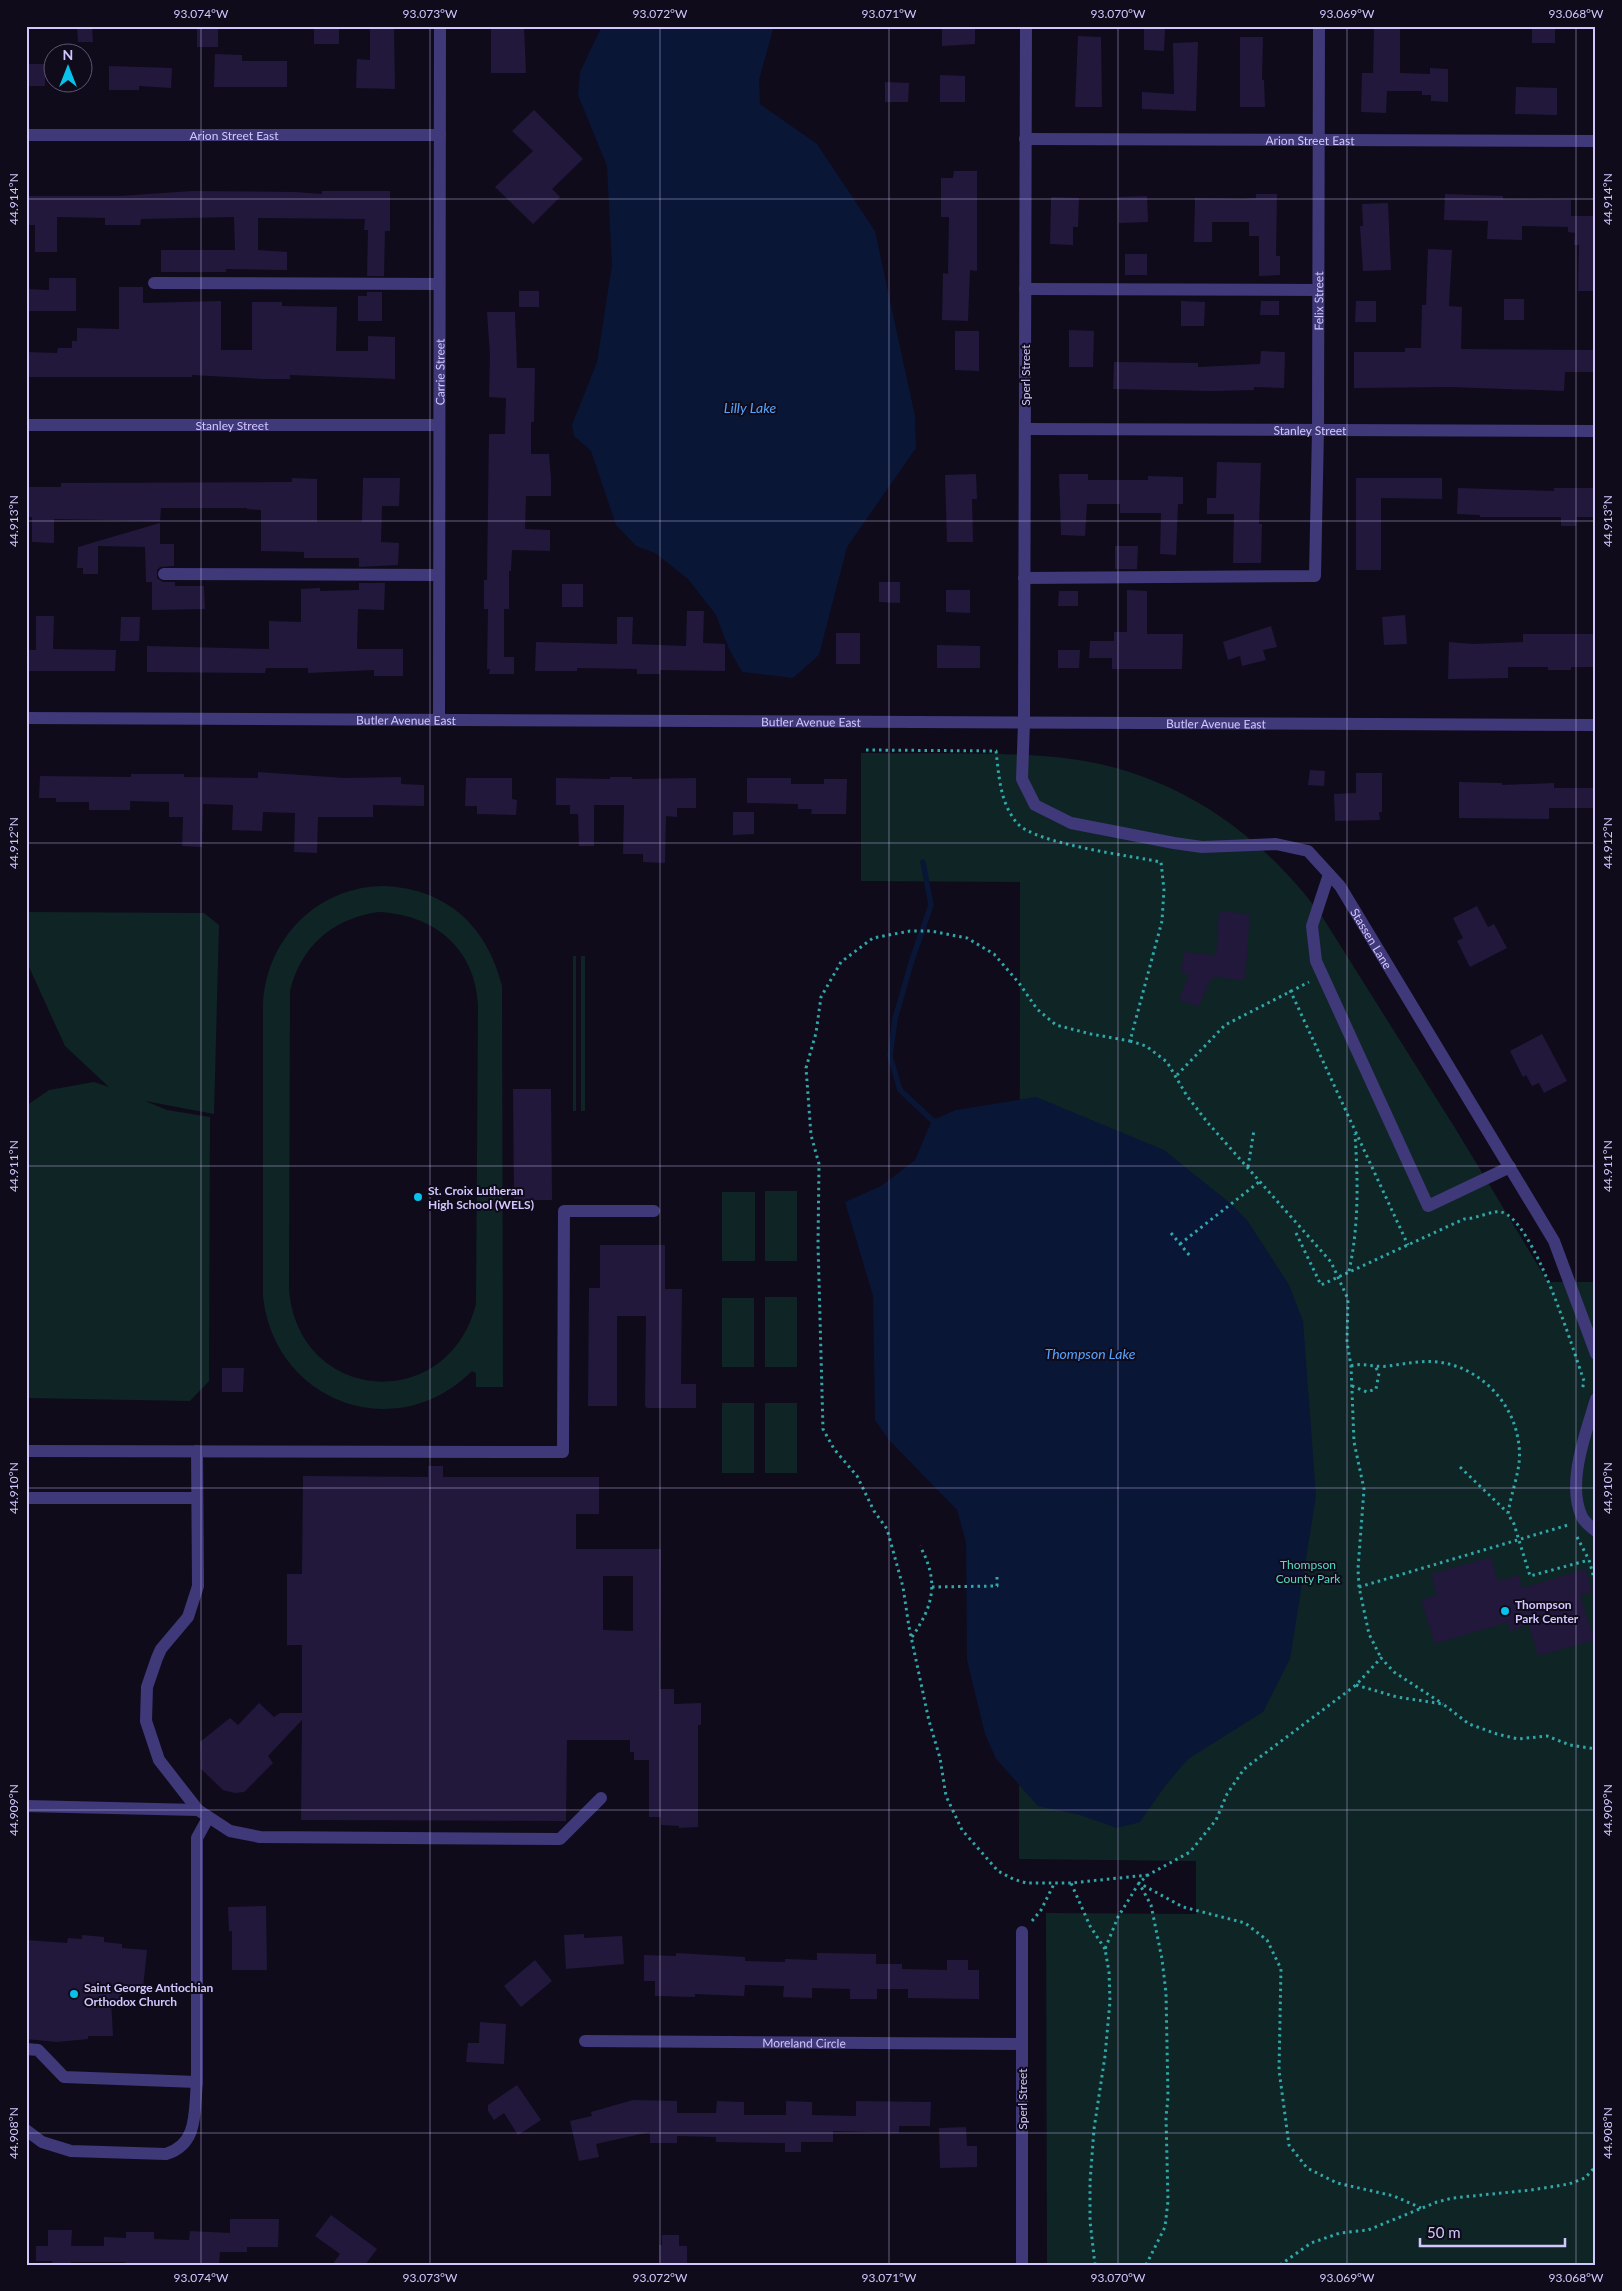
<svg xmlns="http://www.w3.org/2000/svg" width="1622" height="2291" font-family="Lato,sans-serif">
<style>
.green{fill:#0f2425;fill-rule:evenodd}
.water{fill:#091636}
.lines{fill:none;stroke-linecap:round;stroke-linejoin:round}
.stream{stroke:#091636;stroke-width:5.5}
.building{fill:#22183c;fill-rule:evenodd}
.path{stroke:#30a7a9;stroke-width:3;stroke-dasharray:2.5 4;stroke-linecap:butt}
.minor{stroke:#3f3879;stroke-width:12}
.ticks{fill:none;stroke:#d2c7fd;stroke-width:1;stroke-opacity:0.45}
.poi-dot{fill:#07c2ea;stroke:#0f0b1b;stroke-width:2}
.labels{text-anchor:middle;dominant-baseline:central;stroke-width:4;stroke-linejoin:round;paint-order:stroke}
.street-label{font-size:12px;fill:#d2c7fd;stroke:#0f0b1b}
.poi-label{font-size:12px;font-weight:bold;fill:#d2c7fd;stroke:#0f0b1b;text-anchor:start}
.park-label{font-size:12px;fill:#57dac3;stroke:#0f0b1b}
.water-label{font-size:14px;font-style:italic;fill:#58a3fa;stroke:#0f0b1b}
.neatline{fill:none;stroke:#d2c7fd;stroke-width:2}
.ticks-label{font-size:12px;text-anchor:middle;fill:#d2c7fd}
</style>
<rect width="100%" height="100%" fill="#0f0b1b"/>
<path class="green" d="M861,753c61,1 122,-1 182,3 117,7 213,69 280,162l132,210 93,154h48v983h-549l-1,-352 150,1v-53l-177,-2 1,-977 -159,-1z
M385,886c63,3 102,41 117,100l1,401h-27v-14l-4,-2c-76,76 -198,31 -209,-75v-291c3,-67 55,-119 122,-119zM378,912c55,2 98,36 100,94l-2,298c-28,111 -177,100 -187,-14l1,-299c11,-45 42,-72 88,-79z
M26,912l178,1 15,12 -5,189 -69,-13 22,9 43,7 -1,264 -19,20 -164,-3v-292l23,-16 45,-8 15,5 -44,-41 -36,-79z
M573,956h3v155h-3z
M581,956h4v155h-4z
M765,1191h32v70h-32z
M722,1192h33v69h-33z
M765,1297h32v70h-32z
M722,1298h32v69h-32z
M722,1403h32v70h-32z
M765,1403h32v70h-32z"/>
<path class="water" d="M602,26h172l-15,54 1,24 57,40 58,87 40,185 1,32 -69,99 -28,108 -26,23 -51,-6 -13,-23 -13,-34 -28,-36 -33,-26 -19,-7 -20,-21 -25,-74 -17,-15 -2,-11 25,-63 15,-97 -5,-99 -29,-71 2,-23z
M1036,1097l128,53 67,54 16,16 42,65 14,36 13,175 -26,163 -27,53 -75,47 -23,27 -25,36 -23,6 -37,-13 -42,-9 -42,-47 -11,-25 -18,-74 -1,-118 -9,-32 -68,-70 -14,-20 -2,-124 -28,-94 36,-16 34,-26 17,-40 24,-10z"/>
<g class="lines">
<path class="stream" d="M923,862l8,43 -20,58 -16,56 -5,37 10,34 32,30"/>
</g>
<path class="building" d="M77,26h15l1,16h-15z
M314,26h25v18h-25z
M370,26h24l1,63 -39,-1 1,-29 13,1z
M491,26h33l2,47h-35z
M942,26h33v18l-33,2z
M1374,26h26v47l30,1v-6l18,1v33l-17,-1v-6h-9v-4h-35l-1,22 -25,-1 1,-39h11z
M1532,26h23v17h-23z
M1144,27l21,1 -1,23 -20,-1z
M197,28h21v19h-21z
M1078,36l23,1 1,70h-27z
M1240,37h23l-1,43h2l1,27h-25z
M1198,42l-2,69 -54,-2v-17l32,2 -1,-51z
M215,54l27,1v6h45v26h-73z
M26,64h19v22h-19z
M109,66l63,2 -1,20 -32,-2v4h-30z
M940,75l25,1v26h-25z
M885,82l24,1 -1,19h-23z
M1516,87l41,1v27l-42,-1z
M534,110l49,49 -31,30 8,8 -27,27 -38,-37 38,-36 -21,-20z
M954,171h23v100l-7,-1 -2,51 -26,-1 1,-47 5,1 1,-57h-8v-39h12z
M192,191l103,1 27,2v-3h68v40h-5l-1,45h-17l1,-46h-4l1,-11 -107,-1v32l29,2v18l-61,-1v3h-65v-22h74l-1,-33 -93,2 -1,6h-35v-7l-48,-1v35h-22v-27h-9v-29h94z
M1256,194h21l-1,62h4v19l-21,1v-40h-10v-14h-37v20h-18l1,-44 48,1 13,-1z
M1445,194l58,2v3l68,1v16h25v75h-18l1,-46h-5l1,-12 -7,-1v-5l-46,-1v14l-35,-1 1,-18 -44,-1z
M1147,196l1,26 -29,1 -1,-26z
M1051,197l28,1 -1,29h-5v18l-23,-1z
M1388,203l3,67 -28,1 -3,-45h3l-1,-22z
M1428,249l24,1 -3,56 13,1 -1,42 135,1v22h-31l-1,19 -113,-4 -97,1v-36h51v-4h16l1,-43h4z
M1125,254h22v21h-22z
M49,278h27v33h-50v-22l23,1z
M119,287h24v16l78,-2v49h31v-48h30v4l55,1 -1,44h32v-15l27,1v42l-105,-4v4h-26l-72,-4v2h-166v-25l31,1 1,-5h14v-7h5v-13l42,1z
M519,291h20v16h-20z
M367,292h15v29h-24v-25h9z
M1504,299h20v21h-20z
M1181,301l24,1 -1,24h-23z
M1261,301h18v14h-19z
M1356,301h20v21h-21z
M487,312h28l2,56h18l-1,54h-3v32h18l2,25v17h-25l-1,33 25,1v21l-38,-1 -1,21h-2v38h-5v48h10v17h-25l1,-5h-3l1,-60h-4v-29h3l2,-146h16l1,-36 -17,-1 1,-42z
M1069,330l25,1 -1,36h-24z
M955,331h24v40l-24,-1z
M1261,351l24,1 -1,36 -30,-1v3l-41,1 -100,-2 1,-27 84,1v4l62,-3z
M1217,462l44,1 -2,61h3l-1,39h-28l1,-49h-27v-16h9z
M976,474l1,25h-5l1,43h-26l-2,-67z
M1059,474h29v6h60v-4l35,1v27h-5l-2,51 -16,-1 1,-41h-41v-9h-33l-2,32 -24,-1z
M292,478l25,1v43h45l1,-44h37l-1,28h-17l-1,36 18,1 -1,22 -39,2v-9h-55v-6l-43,-1v-41l-14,-1v-1h-86l-1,13 -106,-2v24l-22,-1v-25h-6v-30h35v-4l231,-1z
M1356,478h86v21l-61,-1v72h-25z
M1458,488l96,3v-3h41v29h-18l-1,9h-15v-9h-81v-2l-23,-1z
M160,523v21h14v22l-14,1 -3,3v8l6,4h12v4h29l1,23 -53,1v-28h-6l-1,-35 -47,-1v28h-15v-6h-6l1,-21z
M1115,546h23l-1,23h-22z
M879,582h21v21l-21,-1z
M359,583h26l-1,27 -26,-1 -1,40h46v27h-29v-6l-66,3v-5h-42l-1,5 -118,-1v-26l122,3v-28l32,1v-33l19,-1v3l39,-1z
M562,584h21v23h-21z
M946,590h24v23l-24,-1z
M1127,590l20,1v43h36l-1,35h-70v-11h-23l1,-17h24v-9h13z
M1059,591h19v15h-20z
M687,611h17l-1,32 22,1v27l-65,-1v4h-23v-5l-60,-1v3h-42l1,-29 81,2v-27h16l-1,27 54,2z
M1405,615l2,29 -23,1 -2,-28z
M36,616h18l-1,33 63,1 -1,21h-89v-21h10z
M121,617h19l-1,24h-19z
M1271,626l6,21 -14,3 3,10 -24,6 -2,-10 -12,4 -5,-18z
M836,633h24v31h-24z
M1523,634h70v33h-22v3h-23v-3h-40v11l-60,1 1,-37 24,2 50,-2z
M937,645l43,1v22h-43z
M1058,650h22l-1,18h-21z
M1310,770l15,1 -1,15 -16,-1z
M258,772l86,6 57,-1v7l23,1v21l-51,-1v12h-55l-1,36 -23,-1 1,-39 -32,-1 -1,19 -30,-1 1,-25 -30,-1 -1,43 -20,-1 1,-29h-14v-15l-39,-1v9h-41v-8h-33v-4h-17l1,-22 91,1v-3h53v3l74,1z
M1356,773h26v39h-3l1,8 -45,1 -1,-27 22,-1z
M610,777h22v2l64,-1v30h-19v9l-11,-1 -1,47 -22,-1v-8h-20l1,-49h-30v41h-15l-1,-32h-8v-9h-14v-27l54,1z
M466,778h46v21l5,1 -1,15 -39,-1v-8h-12z
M747,778h44v6h33v-5h23l-1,35h-35l1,-5h-14v-5l-51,-1z
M1459,782l43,1v2l52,-2v5h42v20h-47v11l-90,-1z
M733,812h21v22l-21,1z
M1477,906l11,21 6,-3 13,24 -37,19 -13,-26 6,-3 -10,-20z
M1219,911l31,3 -5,66 -33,-3 -14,30 -19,-8 10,-24 -8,-2 3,-21 32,3z
M1542,1034l25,47 -23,12 -5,-10 -7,3 -6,-11 -3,2 -13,-26z
M513,1089h38l1,111h-38z
M600,1245h65v44h17l-1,95h15v24h-49l-2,-2 1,-90h-29v90h-29l1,-118h11z
M222,1368h22l-1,24h-21z
M428,1466h15v11h156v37h-23v35h85l-1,140h14v15l27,-1v22h-3v102l-19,1v-2l-18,-1v-8h-12v-57h-15v-8h-4v-12h-63l-1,81 -265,-1 1,-100 -34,36 5,7 -29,29 -9,1 -12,-3 -22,-21 -1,-27 30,-24 8,7 21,-22 15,14 6,-4h22v-68h-15v-71h15l1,-98 125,1zM603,1576h30v55l-30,-1z
M1491,1557l7,24 21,-6 3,13 64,-19 6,23 -12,3 14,45 -56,16 -9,-31 -19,6 -2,-9 -73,22 -14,-44 16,-5 -6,-21z
M266,1906l1,64h-35v-39h-3l-1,-24z
M584,1934v4l38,-2 2,28 -58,5 -2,-34z
M82,1935l22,2v5l18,2v4l25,2 -4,38 -21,-2 -1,14 -10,-1 2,37h-25v3l-31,3 -31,-3v-99l41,3 1,-5 14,1z
M676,1953l69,4v4l40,1v-3l32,1v-7l59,1v10h26v5l45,1v-10h21v10h11v29l-71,-1v-9h-31v10h-27v-10l-38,-1v10l-29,-1 1,-11 -39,-1 -1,11 -49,-2v3l-40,-1v-15h-11v-26l32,1z
M535,1960l17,21 -31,26 -17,-21z
M480,2022l26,2 -2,40 -38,-2 2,-19h11z
M517,2085l24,35 -23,15 -14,-22 -10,7 -6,-9v-6z
M633,2100l44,1v12h39l1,-12 27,1v13h42v-14l26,1v13l44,1v-15l75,1 -1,24h-31v7l-66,-2v11h-32v10h-16v-9l-69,-1v-5l-39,-1v7h-27v-11l-54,12 3,13 -20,4 -9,-40 22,-5 -1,-4z
M966,2127l1,19h10v21l-37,1 -1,-40z
M331,2215l46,34 -12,16h-33l8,-11 -25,-18z
M230,2219h49l-1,28h-31v5h-27l-1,13h-94v-3h-54v3h-19v-4h-16v-15h12v-16h24l-1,16h33v-9l22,1v-6h28v7l35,1 1,-9 40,2z
M662,2235h17v11h8v19h-28v-20h3z"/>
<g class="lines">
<path class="path" d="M866,750l130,1c3,25 4,52 21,72 18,21 115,33 144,39l3,28 -2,31 -32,120 -39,-7 -35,-9 -19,-16 -18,-26 -25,-29 -27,-16 -36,-7h-21l-37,7 -32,24 -20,35 -5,36 -10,35 5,67 8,29 -1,80 5,185 11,20 23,27 17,35 13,18 16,58 6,40 20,94 11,37 6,38 16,34 36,41 15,8 13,4h45
M1290,990l118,255
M1130,1041l16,5 21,16 20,34 21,27 123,139 17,37 -1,43 4,24 3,76 10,47 -6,80 1,18 10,47 12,24
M1177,1075l48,-50 84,-43
M1248,1167l6,-37
M1171,1233l19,23
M1296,1233l25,52 143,-66c12,0 29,-9 37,-7 33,7 72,138 83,169l-2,10
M1180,1244l79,-62
M1349,1271c10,-45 9,-91 6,-137
M1351,1366c12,-4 24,2 37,0 17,-2 33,-6 50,-4 42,5 77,41 81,84 3,23 -8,45 -11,68l6,10 16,52 59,-16
M1352,1386l15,6 9,-3 3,-16 -4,-7
M1460,1467l48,46
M1577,1537l12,23 7,25
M932,1587l65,-1v-9
M1359,1587l209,-62
M912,1637c22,-32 27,-56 8,-91
M1356,1685l41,12 46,7 26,20 28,10 21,5 29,-3 23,9 26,4
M1032,1921l9,-11 13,-26
M1105,1949l-15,-23 -19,-43 77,-8
M1095,2265l-5,-44v-39l4,-53 11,-73 5,-55 -1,-29 -4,-23 13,-32 21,-34 9,-8 42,-23 26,-32 11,-26 17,-25 112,-84 25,-27 13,14 49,32
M1146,2265l19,-38 3,-26 -2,-84 2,-20 -2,-104 -4,-34 -11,-54 -12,-22 44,24 62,16 22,17 14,29 -2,101 10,75 18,23 30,15 57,13 27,12
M1280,2265l31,-22 29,-10 28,-3 69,-28 16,-4 78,-8 38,-6 16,-6 11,-12"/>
<g class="minor">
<path id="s1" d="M1026,26l-2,697 -2,56 13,26 36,18 103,20 28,4 74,-3 32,7 32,35 214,355 42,113"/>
<path id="s2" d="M26,135h414"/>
<path id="s3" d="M1025,139l571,2"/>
<path d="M154,283l285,1"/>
<path d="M1025,289l293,1"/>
<path id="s4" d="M26,425h413"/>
<path id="s5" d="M1025,429l571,2"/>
<path d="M164,574l275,1"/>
<path id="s6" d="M1024,578l291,-2 3,-146 1,-404"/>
<path id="s7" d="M26,718l1570,7"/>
<path id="s8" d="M439,720l1,-694"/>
<path d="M1329,874l-17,52 4,35 112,245 82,-39"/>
<path d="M1596,1399c-10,34 -30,84 -14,118 3,6 9,10 14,14"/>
<path d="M26,1451l537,1 1,-241h90"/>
<path d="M197,1451l1,135 -10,31 -27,32 -4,9 -10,29 -1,34 13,39 39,50 32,21 30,6 300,2 41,-41"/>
<path d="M26,1498h171"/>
<path d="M26,1806l172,4"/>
<path id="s9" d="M585,2041l437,3"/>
<path d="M26,2049l12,1 26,27 133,5v-244l11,-20"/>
<path d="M26,2130l16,12 29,9 95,3c33,-10 28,-43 31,-72"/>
<path d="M1022,2265v-333"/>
</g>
</g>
<path class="ticks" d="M201,26v2239M430,26v2239M660,26v2239M889,26v2239M1118,26v2239M1347,26v2239M1576,26v2239M26,199h1570M26,521h1570M26,843h1570M26,1166h1570M26,1488h1570M26,1810h1570M26,2133h1570"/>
<g class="poi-dot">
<circle cx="418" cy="1197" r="5"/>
<circle cx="1505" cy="1611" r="5"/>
<circle cx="74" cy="1994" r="5"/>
</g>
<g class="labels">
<g class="street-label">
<text stroke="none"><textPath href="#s2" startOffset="208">Arion Street East</textPath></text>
<text stroke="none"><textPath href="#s3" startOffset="285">Arion Street East</textPath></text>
<text stroke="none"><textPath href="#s6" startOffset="566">Felix Street</textPath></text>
<text stroke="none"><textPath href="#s8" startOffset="348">Carrie Street</textPath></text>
<text transform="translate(1025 375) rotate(-90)">Sperl Street</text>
<text stroke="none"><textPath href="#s4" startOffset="206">Stanley Street</textPath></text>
<text stroke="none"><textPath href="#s5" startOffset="285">Stanley Street</textPath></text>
<text stroke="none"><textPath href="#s7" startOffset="380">Butler Avenue East</textPath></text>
<text stroke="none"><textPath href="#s7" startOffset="785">Butler Avenue East</textPath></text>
<text stroke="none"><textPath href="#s7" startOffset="1190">Butler Avenue East</textPath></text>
<text stroke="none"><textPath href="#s1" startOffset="1171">Stassen Lane</textPath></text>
<text stroke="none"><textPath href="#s9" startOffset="219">Moreland Circle</textPath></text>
<text transform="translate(1022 2099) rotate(-90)">Sperl Street</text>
</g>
<g class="poi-label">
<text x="428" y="1190">St. Croix Lutheran<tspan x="428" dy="14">High School (WELS)</tspan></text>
<text x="1515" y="1604">Thompson<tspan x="1515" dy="14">Park Center</tspan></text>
<text x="84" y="1987">Saint George Antiochian<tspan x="84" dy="14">Orthodox Church</tspan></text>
</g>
<g class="park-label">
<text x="1308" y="1564">Thompson<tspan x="1308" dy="14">County Park</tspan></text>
</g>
<g class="water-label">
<text x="750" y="407">Lilly Lake</text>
<text x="1090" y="1353">Thompson Lake</text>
</g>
</g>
<rect width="1622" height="2291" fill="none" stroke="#0f0b1b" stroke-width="55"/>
<g transform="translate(68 68)"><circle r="24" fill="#0f0b1b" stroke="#5d5675"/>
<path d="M0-4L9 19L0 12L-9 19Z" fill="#07c2ea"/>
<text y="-8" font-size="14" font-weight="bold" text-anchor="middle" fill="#d2c7fd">N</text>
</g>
<path d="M1420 2238v8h145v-8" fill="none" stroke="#d2c7fd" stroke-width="2.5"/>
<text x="1427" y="2238" font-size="15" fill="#d2c7fd" stroke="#0f0b1b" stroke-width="4" paint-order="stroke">50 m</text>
<rect x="28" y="28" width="1566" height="2236" class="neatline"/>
<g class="ticks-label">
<text x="201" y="18">93.074°W</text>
<text x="430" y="18">93.073°W</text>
<text x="660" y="18">93.072°W</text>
<text x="889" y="18">93.071°W</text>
<text x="1118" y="18">93.070°W</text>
<text x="1347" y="18">93.069°W</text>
<text x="1576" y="18">93.068°W</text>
<text transform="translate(14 199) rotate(-90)" y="4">44.914°N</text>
<text transform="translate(1608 199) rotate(-90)" y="4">44.914°N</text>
<text transform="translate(14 521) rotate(-90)" y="4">44.913°N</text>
<text transform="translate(1608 521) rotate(-90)" y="4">44.913°N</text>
<text transform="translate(14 843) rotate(-90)" y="4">44.912°N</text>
<text transform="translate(1608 843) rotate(-90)" y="4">44.912°N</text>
<text transform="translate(14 1166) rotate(-90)" y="4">44.911°N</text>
<text transform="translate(1608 1166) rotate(-90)" y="4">44.911°N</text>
<text transform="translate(14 1488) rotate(-90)" y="4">44.910°N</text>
<text transform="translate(1608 1488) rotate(-90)" y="4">44.910°N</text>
<text transform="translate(14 1810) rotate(-90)" y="4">44.909°N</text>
<text transform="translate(1608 1810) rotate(-90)" y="4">44.909°N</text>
<text transform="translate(14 2133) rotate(-90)" y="4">44.908°N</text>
<text transform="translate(1608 2133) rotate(-90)" y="4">44.908°N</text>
<text x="201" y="2282">93.074°W</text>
<text x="430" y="2282">93.073°W</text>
<text x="660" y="2282">93.072°W</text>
<text x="889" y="2282">93.071°W</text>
<text x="1118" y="2282">93.070°W</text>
<text x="1347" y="2282">93.069°W</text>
<text x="1576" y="2282">93.068°W</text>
</g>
</svg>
